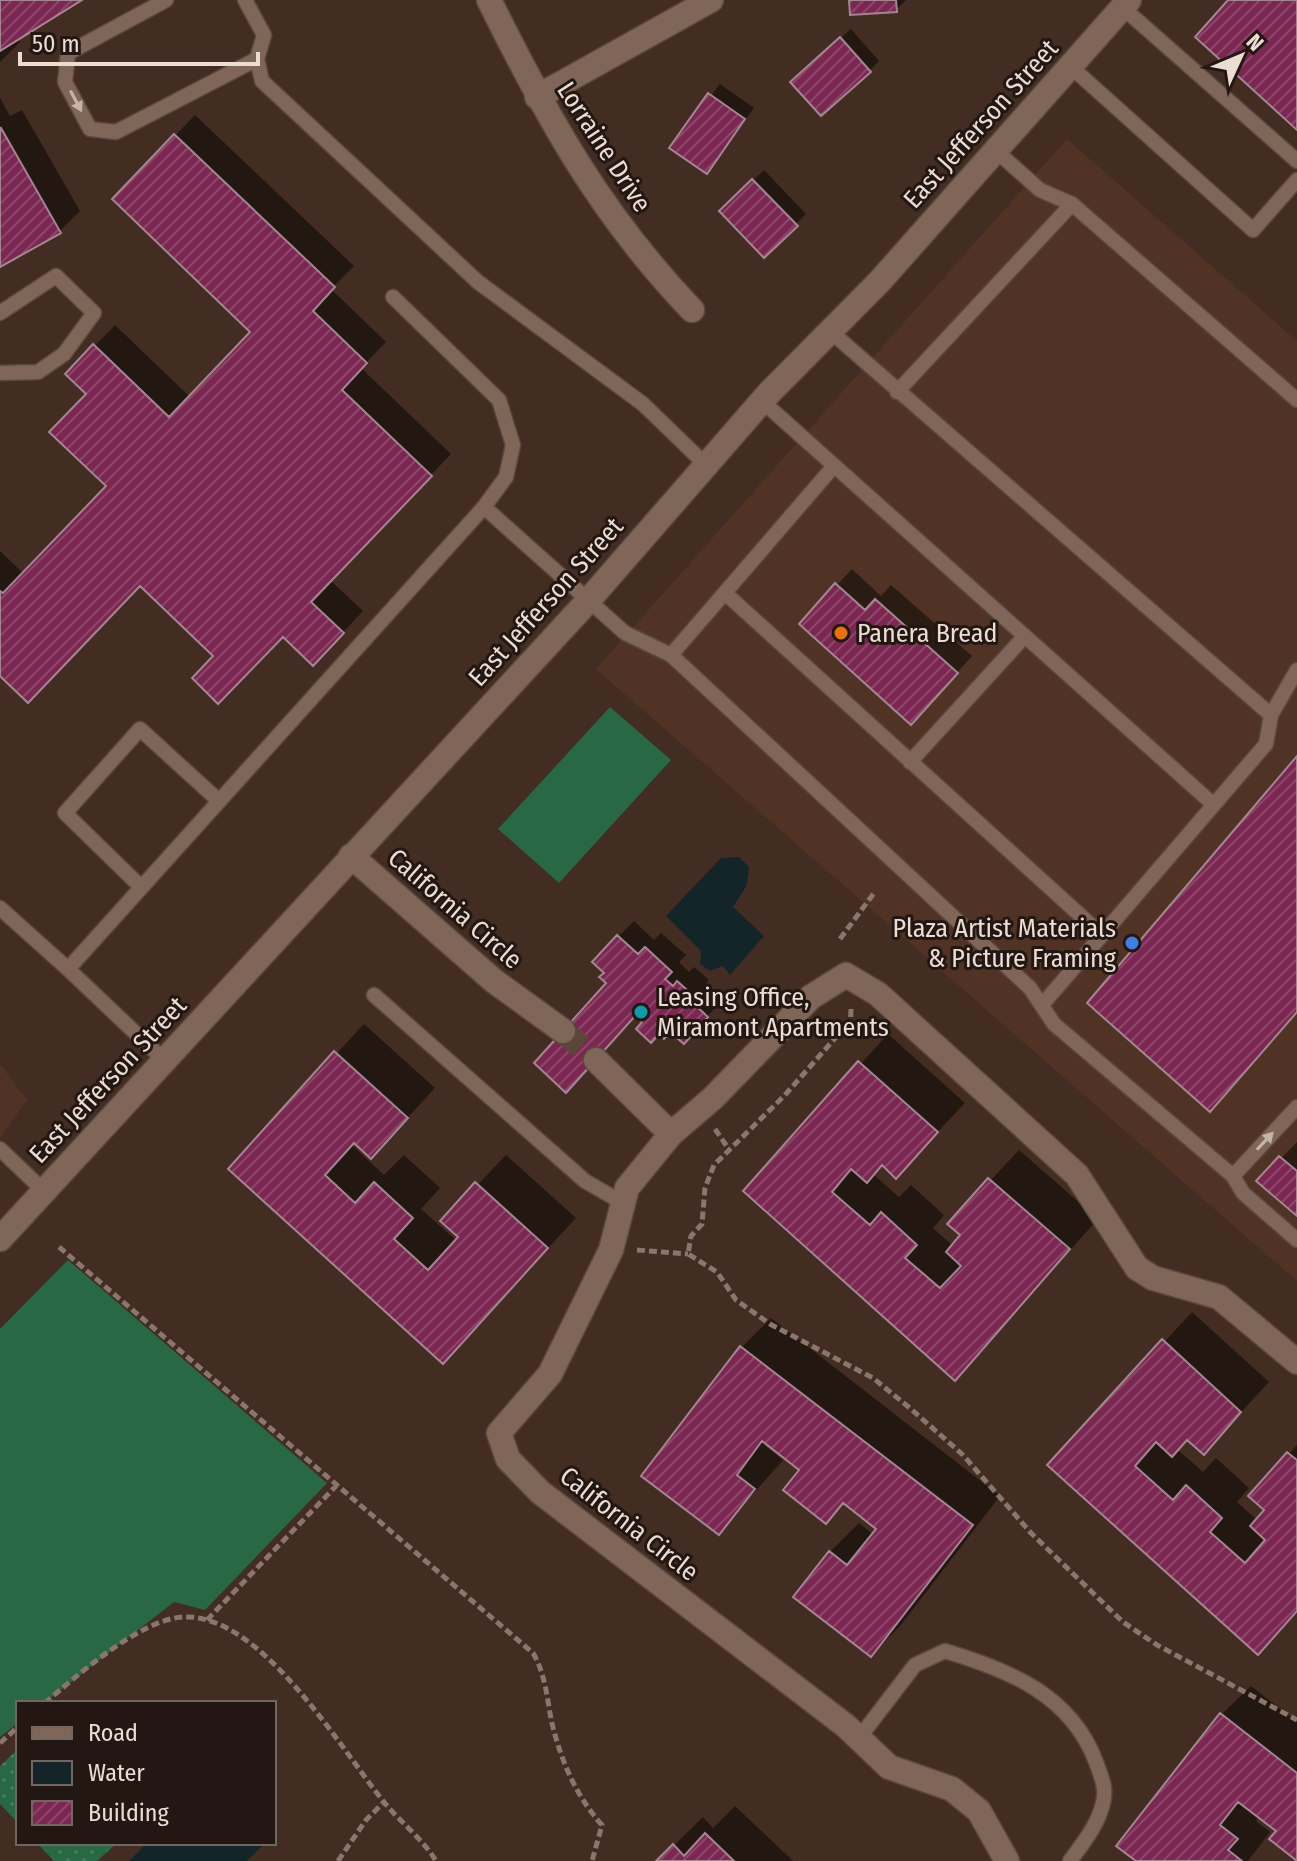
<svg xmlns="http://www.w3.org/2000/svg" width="1297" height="1861" font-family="'Fira Sans Condensed',sans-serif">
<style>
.built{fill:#503325}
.park{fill:url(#park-dots)}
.pitch{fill:#296844}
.water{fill:#132529}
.shadow{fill:#0007}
.building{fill:url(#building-hatch);stroke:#a48692;stroke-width:2}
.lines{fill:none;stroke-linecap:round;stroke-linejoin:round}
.minor-tunnel{stroke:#5c463c;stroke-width:24;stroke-dasharray:24 12;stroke-linecap:butt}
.service-casing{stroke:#5b483e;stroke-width:17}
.minor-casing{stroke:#5b483e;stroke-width:27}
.tertiary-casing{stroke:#5b483e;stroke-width:27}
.path{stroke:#8a766c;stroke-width:5;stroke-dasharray:8 4;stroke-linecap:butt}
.service{stroke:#806659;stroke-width:14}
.minor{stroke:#806659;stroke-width:24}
.tertiary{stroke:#806659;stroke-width:24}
.oneway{fill:#c6b3a9}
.food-dot{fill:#e8710a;stroke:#221712;stroke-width:3}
.shop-dot{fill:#3f7fe0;stroke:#221712;stroke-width:3}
.culture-dot{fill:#0f9aa8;stroke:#221712;stroke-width:3}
.labels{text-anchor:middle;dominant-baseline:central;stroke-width:6;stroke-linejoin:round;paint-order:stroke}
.street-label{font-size:26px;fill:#ebdcd4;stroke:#221712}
.poi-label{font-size:26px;fill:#ebdcd4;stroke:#221712;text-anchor:start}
</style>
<defs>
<pattern id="park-dots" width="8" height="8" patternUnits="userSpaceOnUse" patternTransform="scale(2)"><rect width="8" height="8" fill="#296844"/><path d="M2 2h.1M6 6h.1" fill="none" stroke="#487d5e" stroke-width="1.8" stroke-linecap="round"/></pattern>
<pattern id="building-hatch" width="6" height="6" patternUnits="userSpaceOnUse" patternTransform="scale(2)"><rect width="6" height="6" fill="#7b2752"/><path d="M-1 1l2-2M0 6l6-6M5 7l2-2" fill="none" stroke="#8e466a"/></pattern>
</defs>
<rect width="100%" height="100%" fill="#432c21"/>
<path class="built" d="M1067,139l230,202v940l-701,-612z
M0,1064l27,36 -27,38z"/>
<path class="park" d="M18,1749v74l-18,-19v-38z
M37,1843h80l-20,18h-43z"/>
<path class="pitch" d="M610,707l61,53 -112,123 -61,-54z
M68,1260l259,223 -122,127 -31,-8 -130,101h-26v20l-18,14v-408z"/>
<path class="water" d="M739,857l10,10 -2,18 -14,22 31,29 -34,39 -7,-9 -13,5 -10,-7 1,-13 -35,-35 55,-58z
M147,1843h118l-18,18h-118z"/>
<path class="shadow" d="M0,0h78l-61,36 3,6 -20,20z
M851,0h55l-10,10z
M851,29l28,32 -10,10 -66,1z
M720,84l34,24 -47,64 -35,-25z
M0,98l10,18 12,-6 58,101 -20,20 -60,33z
M195,115l159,151 -23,23 55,53 -25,26 90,86 -121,126 33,31 -30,32 -50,-9 -67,22 -76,-72 -140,89v-122l24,23 84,-88 -20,-92 -20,-20 47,-49 75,72 63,-65 -138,-134z
M764,170l42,44 -42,42 -43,-45z
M852,569l29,27 10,-11 81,71 -45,50 -90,-121z
M634,921l20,19 7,-7 25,22 -7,7 10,10 5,-5 15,13 -4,5 17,15 -23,26 -29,4 -26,-8 -35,-39 -3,-11 12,-35z
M364,1024l71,64 -36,39 -47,18 32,30 20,-20 36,33 -19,21 36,32 4,-4 -18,-16 63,-66 70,63 -133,143 -213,-192z
M888,1034l77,69 -69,73 -13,-12 -10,10 26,23 12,-12 33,30 -11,13 20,18 10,-11 -13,-11 69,-74 79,69 -143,159 -210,-187z
M1297,1142v72l-38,-33z
M1192,1312l77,70 -65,70 -16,-14 -11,11 26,23 13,-14 33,30 -12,14 20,18 9,-11 -15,-13 46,-51v167l-39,40 -208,-187z
M771,1318l229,178 -100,130 -29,29 -41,-103 29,-29 15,12 5,-7 -34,-26 -19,20 -24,-53 -35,-27 -3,3 19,15 -64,72 -75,-57 98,-128z
M1251,1686l46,36v137l-18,-28 -20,-15 -3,5 14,11 -22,29h-109l-20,-15 103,-132z
M735,1806l58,55h-135l45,-44 10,11z"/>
<path class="building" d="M0,0h82l-82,51z
M849,0h47l1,12 -47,3z
M1228,0h69v130l-102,-93z
M840,37l31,35 -50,44 -31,-34z
M708,93l37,26 -38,55 -38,-26z
M1,128l60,105 -61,34v-138z
M174,134l161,153 -22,24 54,52 -25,27 90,86 -121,126 33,31 -31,33 -30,-29 -65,67 -26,-26 21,-22 -73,-70 -112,117 -28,-27v-85l3,2 103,-107 -57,-54 37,-38 -21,-20 28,-30 76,73 81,-85 -138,-133z
M752,179l46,47 -34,32 -45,-47z
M835,583l30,27 10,-11 83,74 -47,52 -112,-101z
M1297,756v256l-87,100 -123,-109z
M617,935l21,19 7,-7 27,25 -7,7 8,7 4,-5 18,16 -4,4 17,16 -24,27 -14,-12 -6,7 -5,-5 -8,9 -15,-14 6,-7 -7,-6 -69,77 -32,-30 72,-80 -7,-6 5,-4 -12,-11z
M334,1051l74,67 -37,41 -17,-16 -29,32 30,28 19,-21 39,36 -19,21 34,31 30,-33 -18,-16 35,-39 73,66 -105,116 -215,-195z
M858,1061l80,71 -42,47 -14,-14 -15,18 -16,-14 -19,23 38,33 11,-13 36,33 -12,13 35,30 21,-22 -15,-14 14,-17 -13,-11 41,-46 82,71 -115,132 -212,-190z
M1279,1156l18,15v45l-41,-35z
M1162,1339l79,73 -37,43 -17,-15 -15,17 -16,-15 -21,24 38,34 13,-15 36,33 -12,14 35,31 20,-23 -15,-14 14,-16 -16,-14 39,-44 10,8v151l-39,44 -211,-190z
M740,1346l233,179 -102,132 -78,-60 36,-46 18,14 29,-36 -33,-26 -17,21 -43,-34 16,-20 -37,-29 -25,34 18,14 -36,46 -78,-59z
M1220,1713l77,60v88l-28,-22 7,-8 -38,-29 -18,23 18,14 -10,11 14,11h-106l-20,-15z
M705,1833l29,28h-78l17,-17 11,12z"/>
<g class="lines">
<path class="minor-tunnel" d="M563,1031l33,29"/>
<defs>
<path id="service" d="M166,0l-98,53 -3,29 25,47 26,3 141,-73
M245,0l19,35 -7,24 5,22 216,201 165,122 63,61
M1122,7l175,154
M1070,66l183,164 44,-50
M995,150l45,40 32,14 225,196
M393,297l106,103 14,45 -7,32 -22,30 141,126 46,22 359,333 24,36 179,152 10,17 54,47
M0,313l56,-37 38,37 -30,41 -26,18 -38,1
M830,331l441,384
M897,392l175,-188
M762,401l452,404
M725,593l377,342
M671,655l163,-189
M910,762l114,-125
M141,887l-76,-74 75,-84 79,72
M0,908l68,61
M374,995l211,186 38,22
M1042,1005l224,-261 5,-29 26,-45
M165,1061l-97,-92 416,-462
M0,1149l44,42
M1233,1176l64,-69
M859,1738l56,-73 30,-14c64,19 126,44 151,111 5,14 11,26 7,41 -5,22 -20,40 -33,58"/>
<path id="minor" d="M489,0c58,117 111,214 203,310
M537,97l174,-97
M351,856l143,125 69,50
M596,1060l75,74
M1007,1861l-28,-50 -27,-22 -63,-22 -43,-41 -306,-234 -32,-33 -9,-26 51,-59 61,-124 16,-62 44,-54 42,-36 98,-101 35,-22 32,19 199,181 60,93 16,10 66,19 78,65"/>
<path id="tertiary" d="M0,1239l587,-637 182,-209 111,-112 249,-281"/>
</defs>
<use href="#service" class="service-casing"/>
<use href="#minor" class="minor-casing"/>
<use href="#tertiary" class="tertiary-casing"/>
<path class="path" d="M840,939l34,-46
M851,1009l-1,24 -13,3 -52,59 -71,70 -9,23 -3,36 -11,12 -3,18 29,18 19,28 34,24 103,54 38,31 52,46 68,78 92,89 34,23 140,75
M715,1129l13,19
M59,1247l474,406c12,20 14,44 18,66 9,39 24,76 51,106l-10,36
M637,1250l51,4
M207,1620l129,-134
M45,1703c31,-27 96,-84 138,-86 78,-4 157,131 201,185 16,20 39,37 52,59
M0,1743l18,-16
M338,1861l28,-41 18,-18"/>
<use href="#service" class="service"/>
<use href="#minor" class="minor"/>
<use href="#tertiary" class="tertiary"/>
</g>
<defs><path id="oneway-solid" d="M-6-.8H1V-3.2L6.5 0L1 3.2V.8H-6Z" transform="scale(2)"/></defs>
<g class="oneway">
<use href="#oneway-solid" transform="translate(76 101) rotate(62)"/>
<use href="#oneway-solid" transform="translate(1265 1141) rotate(-47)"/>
</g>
<circle class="food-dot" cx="841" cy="633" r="8"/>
<circle class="shop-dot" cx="1132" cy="943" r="8"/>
<circle class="culture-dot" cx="641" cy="1012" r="8"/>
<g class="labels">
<g class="street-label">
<text transform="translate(981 124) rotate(-48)">East Jefferson Street</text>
<text transform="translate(604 147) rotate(57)">Lorraine Drive</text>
<text transform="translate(546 602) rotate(-48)">East Jefferson Street</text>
<text transform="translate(455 909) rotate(41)">California Circle</text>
<text transform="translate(108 1080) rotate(-47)">East Jefferson Street</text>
<text transform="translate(629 1524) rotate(38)">California Circle</text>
</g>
<g class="poi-label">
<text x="857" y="633">Panera Bread</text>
<text x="1116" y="928" text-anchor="end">Plaza Artist Materials<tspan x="1116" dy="30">&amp; Picture Framing</tspan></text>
<text x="657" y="997">Leasing Office,<tspan x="657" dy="30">Miramont Apartments</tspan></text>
</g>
</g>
<rect x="16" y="1701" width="260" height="144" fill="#221712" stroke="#726660" stroke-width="2"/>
<rect x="32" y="1727" width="40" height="12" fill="#806659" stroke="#726660" stroke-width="2"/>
<text x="88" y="1741" font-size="24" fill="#ebdcd4">Road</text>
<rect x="32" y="1761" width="40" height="24" fill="#132529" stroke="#726660" stroke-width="2"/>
<text x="88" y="1781" font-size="24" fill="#ebdcd4">Water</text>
<rect x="32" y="1801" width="40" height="24" fill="url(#building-hatch)" stroke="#726660" stroke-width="2"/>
<text x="88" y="1821" font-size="24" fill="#ebdcd4">Building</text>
<g transform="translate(1241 56) rotate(46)" stroke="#221712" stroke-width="6" paint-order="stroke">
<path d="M0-6L14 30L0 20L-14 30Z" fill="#ebdcd4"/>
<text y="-12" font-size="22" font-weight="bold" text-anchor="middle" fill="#ebdcd4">N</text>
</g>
<path d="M20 52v12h238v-12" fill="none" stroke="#ebdcd4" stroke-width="4"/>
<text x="32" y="52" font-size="24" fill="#ebdcd4" stroke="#221712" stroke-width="6" paint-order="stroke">50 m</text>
</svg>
